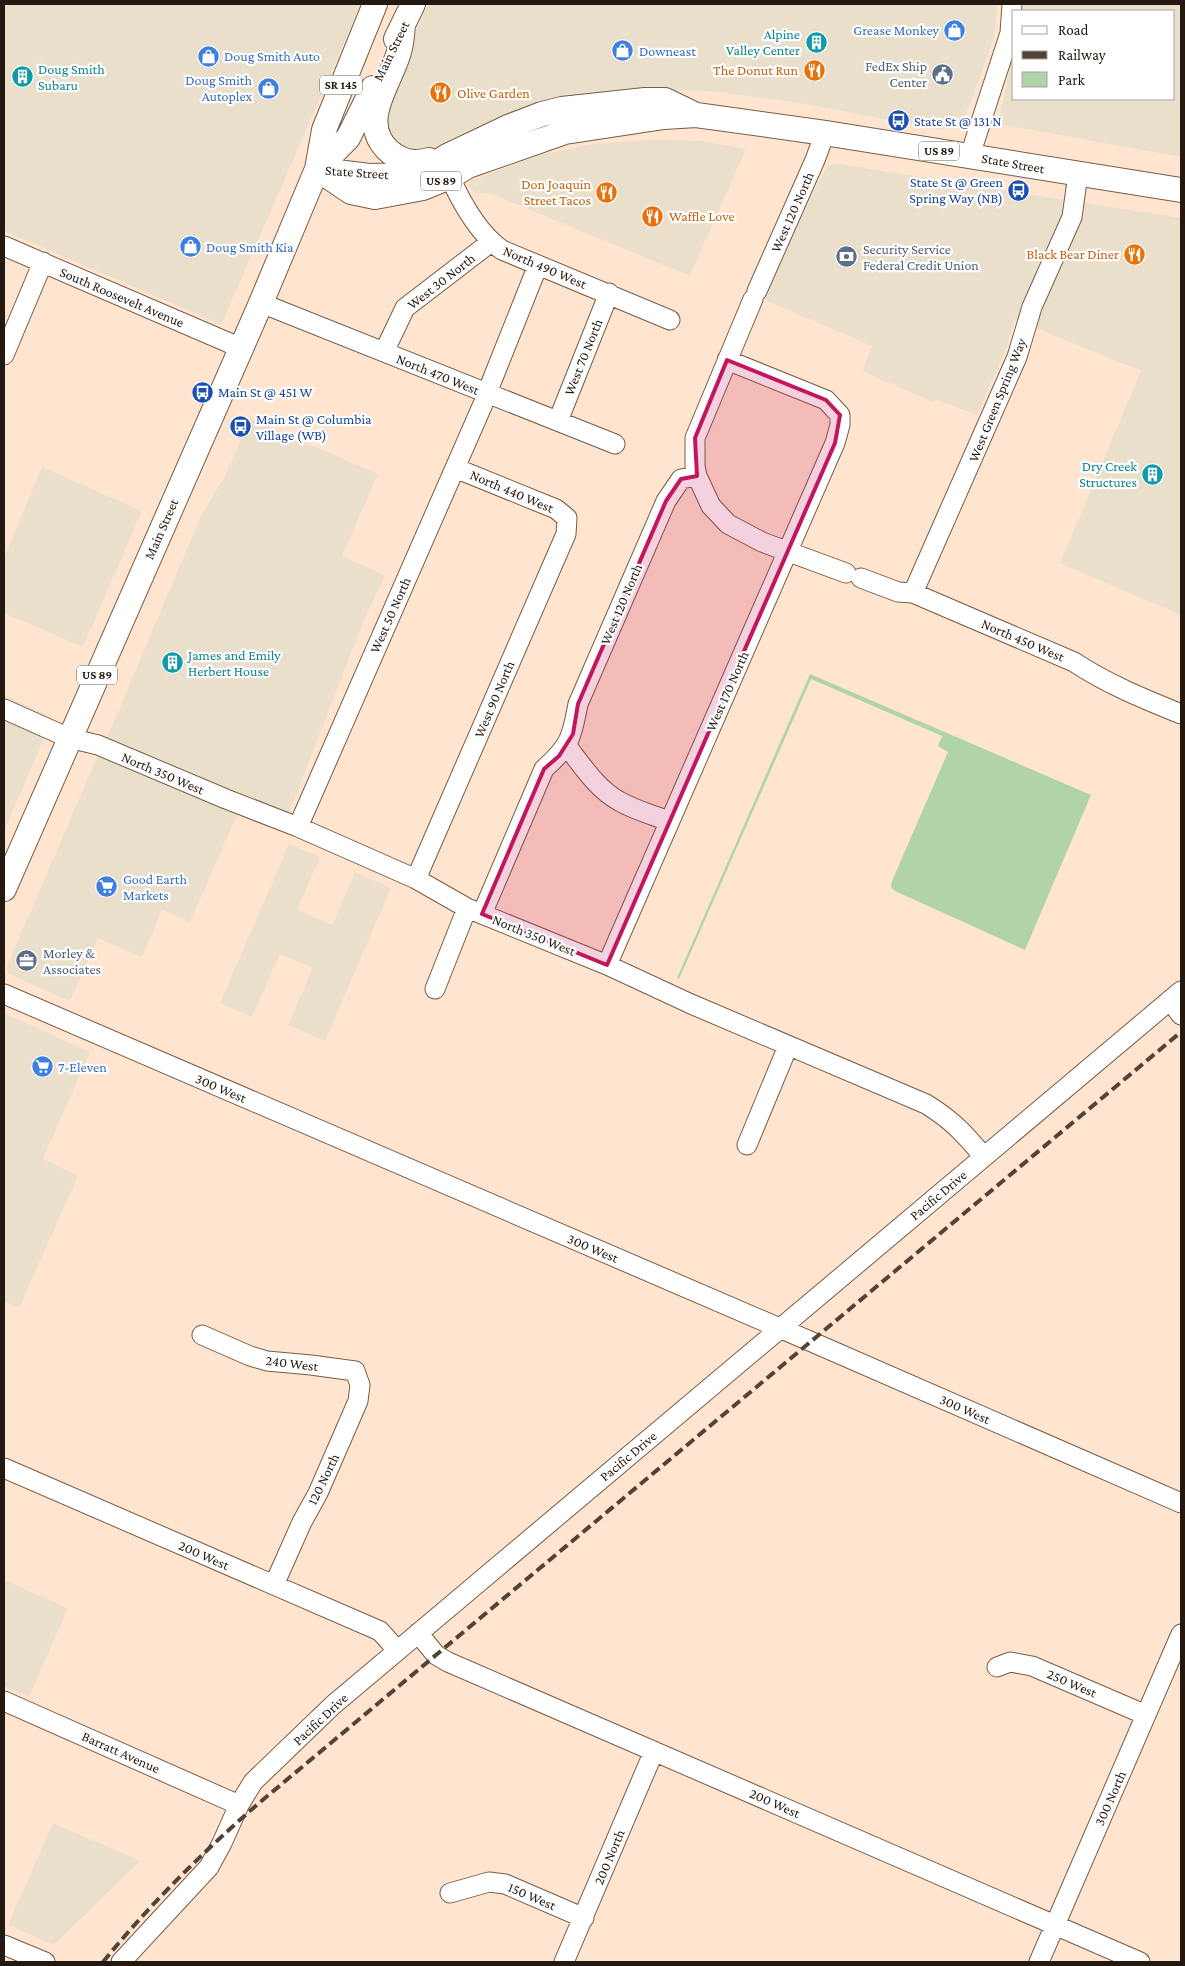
<svg xmlns="http://www.w3.org/2000/svg" width="1185" height="1966" font-family="'Crimson Pro',serif">
<style>
.commercial{fill:#eadfcb}
.green{fill:#b0d4a8}
.lines{fill:none;stroke-linecap:round;stroke-linejoin:round}
.minor-casing{stroke:#775c45;stroke-width:21}
.major-casing{stroke:#775c45;stroke-width:26}
.minor{stroke:#fff;stroke-width:19}
.major{stroke:#fff;stroke-width:24}
.rail{stroke:#524338;stroke-width:4;stroke-dasharray:10 5;stroke-linecap:butt}
.marked{fill:#c2185b;fill-opacity:0.2;stroke:#c2185b;stroke-width:4;stroke-linejoin:round}
.labels{text-anchor:middle;dominant-baseline:central;stroke-width:4.5;stroke-linejoin:round;paint-order:stroke}
.shield{fill:#fff;stroke:#665e58;stroke-width:1}
.shield-label{font-size:12px;font-weight:bold;fill:#241910}
.shop-label{font-size:14px;fill:#366cbe;stroke:#fff;text-anchor:start}
.culture-label{font-size:14px;fill:#0d838f;stroke:#fff;text-anchor:end}
.street-label{font-size:14px;fill:#241910;stroke:#fff}
.service-label{font-size:14px;fill:#4e5e75;stroke:#fff;text-anchor:start}
.food-label{font-size:14px;fill:#c56008;stroke:#fff;text-anchor:end}
.transit-label{font-size:14px;fill:#164399;stroke:#fff;text-anchor:start}
</style>
<rect width="100%" height="100%" fill="#ffe5d0"/>
<path class="commercial" d="M4,4h357l-139,319 -2,1 -216,-93z
M428,4h569l-3,34 -28,76 -24,16 -148,-28 -84,-11 -69,-1 -40,3 -43,8 -62,17 -65,30 -21,2 -16,-8 -8,-12 -4,-20z
M1024,4h157v153l-183,-33 16,-74v49h160v-88h-152z
M660,139l42,2 44,8 -56,127 -201,-83h-13l-7,-6v-4l4,-3 66,-25 53,-11z
M839,164l342,54v397l-121,-52 81,-192 -127,-52 -6,25 -31,71 -41,-16 -1,4 -73,-32 10,-25 -107,-46 35,-82 28,-53z
M250,418l128,56 -36,82 43,19 -22,47 -74,191 -182,-75 94,-222 24,-40z
M42,467l100,44 -59,136 -79,-34v-55z
M4,695l49,23 -49,113z
M99,753l139,60 -48,109 -28,-12 -20,47 -44,-19 -28,63 -61,-27 -3,-6z
M289,844l31,13 -23,53 35,15 23,-53 36,16 -66,153 -37,-16 25,-57 -33,-14 -28,63 -32,-14z
M4,1013l86,39 -47,107 35,17 -59,132 -15,-7z
M4,1580l64,28 -39,89 -25,-11z
M53,1823l87,38 -86,84 -46,-20z"/>
<path class="green" d="M810,674l281,121 -66,155 -130,-59 -4,-4 1,-6 56,-129 -10,-6 4,-10 -131,-57 -132,300 -2,-1z"/>
<g class="lines">
<defs>
<path id="minor" d="M972,156l2,-13 36,-110 2,-29
M450,177c12,27 28,56 52,73l168,70
M4,246l237,102
M757,291l58,-131 10,-27
M753,299l-58,139v28l2,10 14,30 17,18 34,18 84,31
M261,303l354,141
M384,352l21,-44 86,-66
M4,355l39,-93
M487,393l51,-128
M558,421l51,-128
M861,578l37,14 15,1 161,69c33,22 70,37 107,52
M913,593l104,-236 15,-50 40,-90 6,-43
M4,709l65,29 29,7 128,54 72,28 118,52 51,29 140,57 84,39 235,100c26,16 38,29 58,53
M566,745c15,19 31,44 53,56 15,9 34,14 50,20
M298,827l185,-423
M416,879l150,-345 1,-16 -11,-9 -101,-41
M482,914l62,-145c26,-23 28,-32 34,-65l88,-203 15,-22 16,-3
M607,965l228,-522 5,-18v-10l-14,-15 -99,-40
M435,989l32,-81
M4,994l808,348 369,161
M1170,1000l11,15
M747,1145l41,-99
M202,1335l48,21 17,5 44,4 44,6 5,14 -2,16 -40,92 -16,29 -28,63
M4,1468l376,163 17,19
M418,1633l18,22 12,7 692,300
M997,1667l13,-5 22,4 114,49
M4,1701l235,104
M450,1893l39,-11 16,2 79,34
M4,1945l41,17
M121,1962l88,-95 13,-24 17,-38 14,-23 80,-77 848,-714
M564,1962l90,-211
M1039,1962l142,-328"/>
<path id="major" d="M403,25c-1,8 -1,16 -3,23 -7,33 -45,74 -10,104 13,10 23,12 39,8
M396,39l17,-35
M317,169l34,23 24,5 48,-9 27,-11 18,-11 97,-34 99,-15 32,-2 129,18 356,57
M317,169l31,-31 25,-50
M321,170l48,6 35,-1 21,-5 22,-14 61,-29 34,-13 20,-5 83,-9h20l29,14
M4,889l257,-586 56,-134 7,-39 51,-126"/>
</defs>
<use href="#minor" class="minor-casing"/>
<use href="#major" class="major-casing"/>
<use href="#minor" class="minor"/>
<use href="#major" class="major"/>
<path class="rail" d="M103,1962c47,-58 100,-110 156,-159l922,-771"/>
</g>
<path class="marked" d="M727,360l99,40 14,15 -5,28 -228,522 -125,-51 62,-145 15,-13 14,-22 5,-30 88,-203 15,-22 16,-3 -2,-38z"/>
<defs>
<symbol id="shop-disc" viewBox="-11 -11 22 22"><circle r="9.5" fill="#3f7fe0" stroke="#fff"/><path d="M-5-2.5h2.3a2.7 3.5 0 0 1 5.4 0H5L5.5 6h-11ZM-1.5-2.5h3a1.5 2.3 0 0 0-3 0Z" fill="#fff"/></symbol>
<symbol id="building-disc" viewBox="-11 -11 22 22"><circle r="9.5" fill="#0f9aa8" stroke="#fff"/><path d="M-4-6H4V6H1V3H-1V6H-4ZM-2.5-4.3h1.7v1.8h-1.7ZM.8-4.3h1.7v1.8H.8ZM-2.5-1h1.7V.8h-1.7ZM.8-1h1.7V.8H.8Z" fill="#fff"/></symbol>
<symbol id="restaurant-disc" viewBox="-11 -11 22 22"><circle r="9.5" fill="#e8710a" stroke="#fff"/><path d="M-5-6h1v4h1v-4h1v4h1v-4h1v5L-1.5 .5V6h-2V.5L-5-1ZM5-6V6H3V1.5H1.5Q1.5-4 5-6Z" fill="#fff"/></symbol>
<symbol id="civic-disc" viewBox="-11 -11 22 22"><circle r="9.5" fill="#5c6f8a" stroke="#fff"/><path d="M-.6-6.5H3V-4.5H.6V-3L4-1V1h2V6H-6V1h2V-1L-.6-3ZM-1.2 2.5V6h2.4V2.5Z" fill="#fff"/></symbol>
<symbol id="bus-disc" viewBox="-11 -11 22 22"><circle r="9.5" fill="#1a4fb4" stroke="#fff"/><path d="M-5-6H5V4H4V6H2V4H-2V6H-4V4H-5ZM-3.5-4V0h7V-4ZM-3.5 1.2v1.5H-2V1.2ZM2 1.2v1.5H3.5V1.2Z" fill="#fff"/></symbol>
<symbol id="bank-disc" viewBox="-11 -11 22 22"><circle r="9.5" fill="#5c6f8a" stroke="#fff"/><path d="M-6-4H6V4H-6ZM0-2.3a2.3 2.3 0 1 0 0 4.6a2.3 2.3 0 1 0 0-4.6Z" fill="#fff"/></symbol>
<symbol id="supermarket-disc" viewBox="-11 -11 22 22"><circle r="9.5" fill="#3f7fe0" stroke="#fff"/><path d="M-6-5.5h2.5l.6 2H6L4.5 2H-2.5L-4.4-4H-6ZM-1.5 3.2a1.3 1.3 0 1 0 .1 0ZM3 3.2a1.3 1.3 0 1 0 .1 0Z" fill="#fff"/></symbol>
<symbol id="office-disc" viewBox="-11 -11 22 22"><circle r="9.5" fill="#5c6f8a" stroke="#fff"/><path d="M-6-3h4V-5.5h4V-3h4V5H-6ZM-1-4.5V-3h2v-1.5ZM-6 0V1H6V0Z" fill="#fff"/></symbol>
</defs>
<g fill-rule="evenodd">
<use href="#shop-disc" x="942" y="18" width="25" height="25"/>
<use href="#building-disc" x="804" y="30" width="25" height="25"/>
<use href="#shop-disc" x="610" y="38" width="25" height="25"/>
<use href="#shop-disc" x="196" y="44" width="25" height="25"/>
<use href="#restaurant-disc" x="802" y="58" width="25" height="25"/>
<use href="#civic-disc" x="930" y="62" width="25" height="25"/>
<use href="#building-disc" x="10" y="64" width="25" height="25"/>
<use href="#shop-disc" x="256" y="76" width="25" height="25"/>
<use href="#restaurant-disc" x="428" y="80" width="25" height="25"/>
<use href="#bus-disc" x="886" y="108" width="25" height="25"/>
<use href="#bus-disc" x="1006" y="178" width="25" height="25"/>
<use href="#restaurant-disc" x="594" y="180" width="25" height="25"/>
<use href="#restaurant-disc" x="640" y="204" width="25" height="25"/>
<use href="#shop-disc" x="178" y="234" width="25" height="25"/>
<use href="#restaurant-disc" x="1122" y="242" width="25" height="25"/>
<use href="#bank-disc" x="834" y="244" width="25" height="25"/>
<use href="#bus-disc" x="190" y="380" width="25" height="25"/>
<use href="#bus-disc" x="228" y="414" width="25" height="25"/>
<use href="#building-disc" x="1140" y="462" width="25" height="25"/>
<use href="#building-disc" x="160" y="650" width="25" height="25"/>
<use href="#supermarket-disc" x="94" y="874" width="25" height="25"/>
<use href="#office-disc" x="14" y="948" width="25" height="25"/>
<use href="#supermarket-disc" x="30" y="1054" width="25" height="25"/>
</g>
<g class="labels">
<g class="shield">
<rect x="320" y="75.5" width="42" height="19" rx="4"/>
<rect x="919" y="141.5" width="40" height="19" rx="4"/>
<rect x="421" y="171.5" width="40" height="19" rx="4"/>
<rect x="77" y="665.5" width="40" height="19" rx="4"/>
</g>
<g class="shield-label">
<text x="341" y="85">SR 145</text>
<text x="939" y="151">US 89</text>
<text x="441" y="181">US 89</text>
<text x="97" y="675">US 89</text>
</g>
<g class="shop-label">
<text x="939" y="30" text-anchor="end">Grease Monkey</text>
<text x="639" y="51">Downeast</text>
<text x="224" y="56">Doug Smith Auto</text>
<text x="252" y="80" text-anchor="end">Doug Smith<tspan x="252" dy="16">Autoplex</tspan></text>
<text x="206" y="247">Doug Smith Kia</text>
<text x="123" y="879">Good Earth<tspan x="123" dy="16">Markets</tspan></text>
<text x="58" y="1067">7-Eleven</text>
</g>
<g class="culture-label">
<text x="800" y="34">Alpine<tspan x="800" dy="16">Valley Center</tspan></text>
<text x="38" y="69" text-anchor="start">Doug Smith<tspan x="38" dy="16">Subaru</tspan></text>
<text x="1137" y="466">Dry Creek<tspan x="1137" dy="16">Structures</tspan></text>
<text x="188" y="655" text-anchor="start">James and Emily<tspan x="188" dy="16">Herbert House</tspan></text>
</g>
<g class="street-label">
<text transform="translate(391 51) rotate(-64)">Main Street</text>
<text transform="translate(1013 163) rotate(10)">State Street</text>
<text transform="translate(357 172) rotate(4)">State Street</text>
<text transform="translate(792 212) rotate(-66)">West 120 North</text>
<text transform="translate(545 267) rotate(23)">North 490 West</text>
<text transform="translate(441 281) rotate(-38)">West 30 North</text>
<text transform="translate(122 297) rotate(23)">South Roosevelt Avenue</text>
<text transform="translate(583 357) rotate(-68)">West 70 North</text>
<text transform="translate(438 374) rotate(22)">North 470 West</text>
<text transform="translate(997 400) rotate(-68)">West Green Spring Way</text>
<text transform="translate(512 491) rotate(23)">North 440 West</text>
<text transform="translate(161 529) rotate(-66)">Main Street</text>
<text transform="translate(621 604) rotate(-67)">West 120 North</text>
<text transform="translate(390 615) rotate(-66)">West 50 North</text>
<text transform="translate(1023 640) rotate(23)">North 450 West</text>
<text transform="translate(727 691) rotate(-66)">West 170 North</text>
<text transform="translate(494 699) rotate(-67)">West 90 North</text>
<text transform="translate(163 773) rotate(23)">North 350 West</text>
<text transform="translate(534 935) rotate(22)">North 350 West</text>
<text transform="translate(221 1088) rotate(23)">300 West</text>
<text transform="translate(938 1195) rotate(-40)">Pacific Drive</text>
<text transform="translate(593 1248) rotate(23)">300 West</text>
<text transform="translate(292 1363) rotate(7)">240 West</text>
<text transform="translate(965 1409) rotate(24)">300 West</text>
<text transform="translate(628 1456) rotate(-40)">Pacific Drive</text>
<text transform="translate(323 1479) rotate(-64)">120 North</text>
<text transform="translate(204 1555) rotate(24)">200 West</text>
<text transform="translate(1072 1683) rotate(23)">250 West</text>
<text transform="translate(320 1719) rotate(-43)">Pacific Drive</text>
<text transform="translate(121 1752) rotate(24)">Barratt Avenue</text>
<text transform="translate(1110 1798) rotate(-66)">300 North</text>
<text transform="translate(775 1803) rotate(24)">200 West</text>
<text transform="translate(609 1857) rotate(-67)">200 North</text>
<text transform="translate(532 1896) rotate(23)">150 West</text>
</g>
<g class="service-label">
<text x="927" y="66" text-anchor="end">FedEx Ship<tspan x="927" dy="16">Center</tspan></text>
<text x="863" y="249">Security Service<tspan x="863" dy="16">Federal Credit Union</tspan></text>
<text x="43" y="953">Morley &amp;<tspan x="43" dy="16">Associates</tspan></text>
</g>
<g class="food-label">
<text x="798" y="70">The Donut Run</text>
<text x="457" y="93" text-anchor="start">Olive Garden</text>
<text x="591" y="184">Don Joaquin<tspan x="591" dy="16">Street Tacos</tspan></text>
<text x="669" y="216" text-anchor="start">Waffle Love</text>
<text x="1119" y="254">Black Bear Diner</text>
</g>
<g class="transit-label">
<text x="914" y="121">State St @ 131 N</text>
<text x="1003" y="182" text-anchor="end">State St @ Green<tspan x="1003" dy="16">Spring Way (NB)</tspan></text>
<text x="218" y="392">Main St @ 451 W</text>
<text x="256" y="419">Main St @ Columbia<tspan x="256" dy="16">Village (WB)</tspan></text>
</g>
</g>
<rect width="1185" height="1966" fill="none" stroke="#241910" stroke-width="10"/>
<rect x="1012" y="10" width="162" height="90" fill="#ffffff" stroke="#a7a39f"/>
<rect x="1022" y="26" width="25" height="8" fill="#ffffff" stroke="#a7a39f"/>
<text x="1058" y="35" font-size="15" fill="#241910">Road</text>
<rect x="1022" y="51" width="25" height="8" fill="#524338" stroke="#a7a39f"/>
<text x="1058" y="60" font-size="15" fill="#241910">Railway</text>
<rect x="1022" y="72" width="25" height="15" fill="#b0d4a8" stroke="#a7a39f"/>
<text x="1058" y="85" font-size="15" fill="#241910">Park</text>
</svg>
